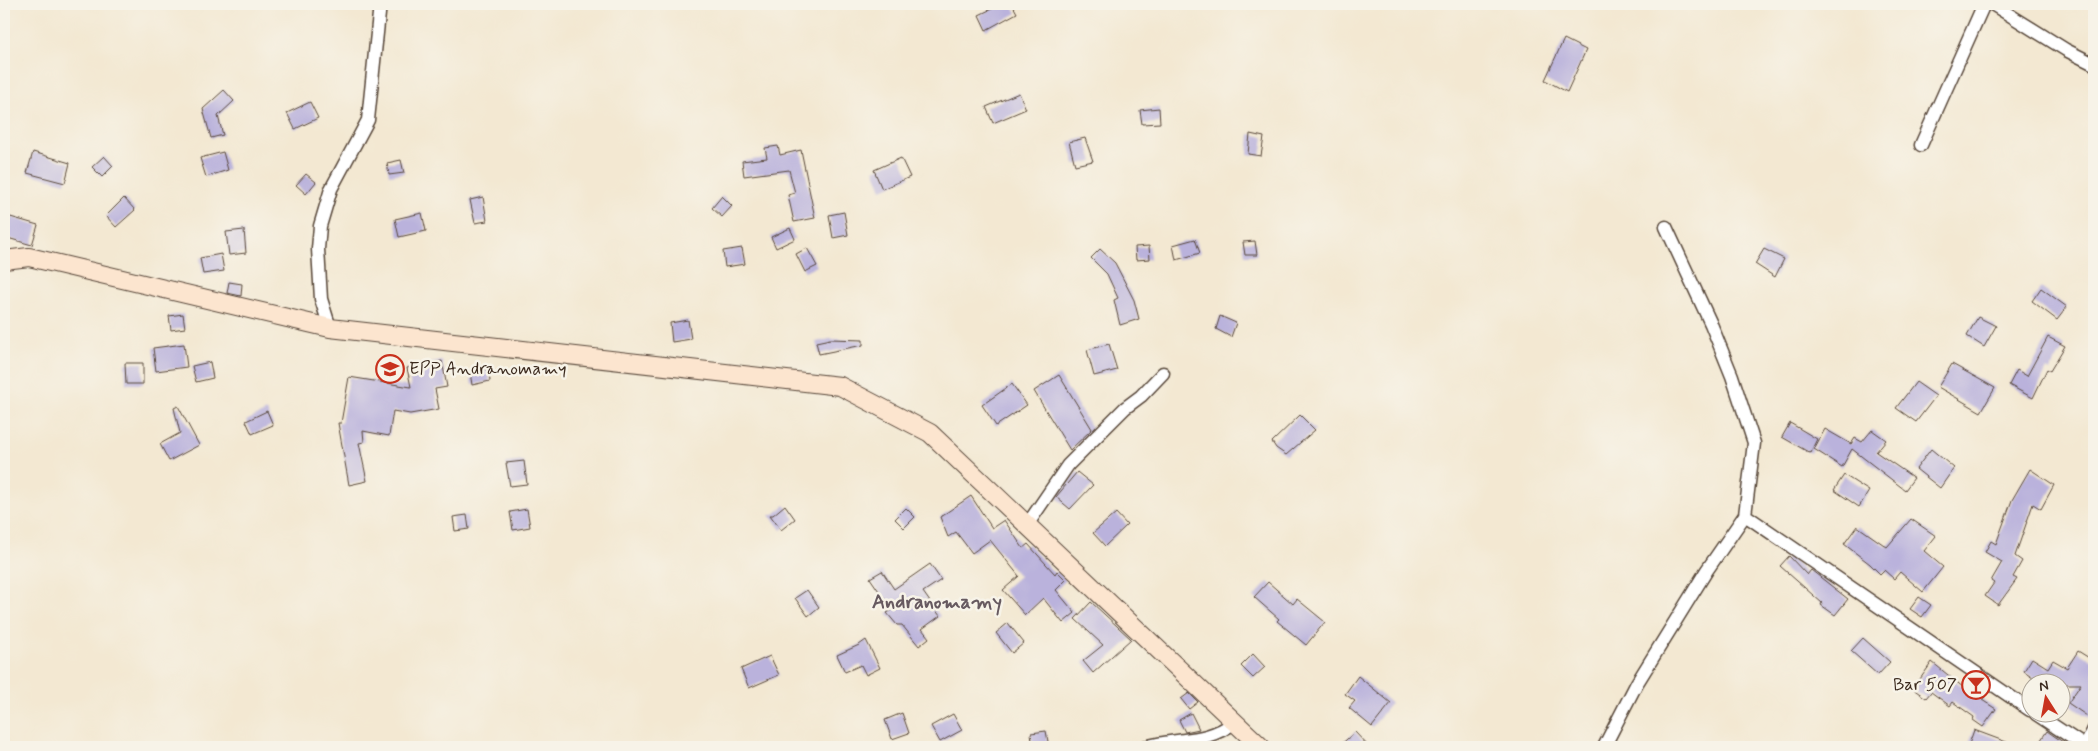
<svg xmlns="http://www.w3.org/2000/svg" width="2098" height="751" font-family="Mynerve,sans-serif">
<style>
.building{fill:#bab2dc}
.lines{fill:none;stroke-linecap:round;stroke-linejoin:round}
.minor-casing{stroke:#574639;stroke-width:15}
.secondary-casing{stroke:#574639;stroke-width:20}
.minor{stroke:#fff;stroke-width:12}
.secondary{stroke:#fce5cf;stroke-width:18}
.labels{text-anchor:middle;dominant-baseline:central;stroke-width:5;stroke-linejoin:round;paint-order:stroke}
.poi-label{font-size:18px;fill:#3b2a1e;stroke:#f7f3e8;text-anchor:start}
.quarter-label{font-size:20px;font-weight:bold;fill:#675a60;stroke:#f7f3e8}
</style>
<rect width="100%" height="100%" fill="#f7f3e8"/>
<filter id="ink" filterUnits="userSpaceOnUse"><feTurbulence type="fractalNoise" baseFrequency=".02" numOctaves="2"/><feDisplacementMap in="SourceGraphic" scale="10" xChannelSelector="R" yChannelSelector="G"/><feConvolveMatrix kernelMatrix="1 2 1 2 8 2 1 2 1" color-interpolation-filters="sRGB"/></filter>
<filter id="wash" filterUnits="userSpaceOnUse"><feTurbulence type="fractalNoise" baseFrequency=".0096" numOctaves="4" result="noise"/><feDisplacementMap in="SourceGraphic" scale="20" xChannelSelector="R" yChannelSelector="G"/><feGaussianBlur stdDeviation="1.12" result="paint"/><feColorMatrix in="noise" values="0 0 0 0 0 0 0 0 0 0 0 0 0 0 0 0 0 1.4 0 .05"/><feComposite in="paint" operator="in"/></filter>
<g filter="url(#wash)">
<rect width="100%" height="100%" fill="#f3e8d2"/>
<g id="blocks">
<path class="building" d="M1002,4h10l5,9 -31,17 -7,-15z
M1564,39l22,11 -19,42 -22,-12z
M224,90l10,11 -16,15 5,19 -12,3 -8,-29z
M1019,93l7,16 -33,14 -7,-16z
M310,102l8,16 -23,11 -8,-16z
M1159,108l1,15 -18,1 -2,-14z
M1250,134l14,3 -3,19 -13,-2z
M1085,138l8,23 -18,4 -6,-23z
M778,146l2,9 21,-5 14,68 -21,4 -6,-27 7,-2 -6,-23 -45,6 -2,-15 25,-3 -2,-10z
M33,152l37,11 -5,20 -38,-10z
M223,152l5,18 -22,7 -6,-19z
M104,156l9,10 -11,11 -10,-10z
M901,158l9,19 -28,12 -8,-19z
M401,160l3,13 -15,2 -2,-12z
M306,174l10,8 -10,12 -10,-9z
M722,196l10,10 -10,11 -10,-9z
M483,197l4,24 -12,2 -5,-23z
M124,198l11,12 -19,17 -10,-11z
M844,212l4,23 -15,3 -4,-23z
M422,213l4,18 -27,6 -4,-18z
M7,216l31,9 -6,20 -28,-8v-9z
M790,228l5,11 -19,9 -5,-11z
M244,230l2,23 -17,2 -3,-23z
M1195,239l5,14 -24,7 -3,-15z
M1255,241l2,14h-12l-2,-13z
M1149,246l1,13 -14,1 -1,-13z
M742,248l3,16 -20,3 -2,-16z
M807,248l10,18 -12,6 -9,-18z
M1100,249l15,14 19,37 5,19 -19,6 -6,-25 4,-2 -11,-24 -16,-16z
M1764,249l20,10 -9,18 -20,-13z
M221,254l3,17 -21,3 -3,-16z
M229,282l13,2 -1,12 -14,-3z
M2041,288l26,19 -10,13 -25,-19z
M183,314l2,14 -14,2 -2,-14z
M1220,316l16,7 -5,14 -15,-8z
M1978,317l18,9 -12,21 -17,-11z
M688,320l3,19 -19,3 -2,-19z
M2048,337l17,9 -15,25 -3,-2 -14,29 -24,-13 8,-15 10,6z
M830,339l33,1v5l-44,9 -3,-12z
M184,344l3,23 -31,4 -3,-23z
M1109,344l8,26 -23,6 -7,-26z
M442,361l5,26 -12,2 4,20 -29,5 -17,-3 -4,25 -26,-5 1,11 -5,1 8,38 -18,4 -11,-62h3l8,-46 62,10 -4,-19z
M210,362l3,16 -17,4 -4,-16z
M125,363h18v21h-17z
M1952,364l43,24 -14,24 -43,-25z
M488,369l2,12 -18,4 -2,-13z
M1059,375l33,54 -22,21 -36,-59z
M1916,382l20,14 -20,26 -20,-14z
M1012,384l15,21 -31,21 -14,-21z
M178,406l21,39 -30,16 -9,-17 20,-11 -6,-25z
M267,411l6,14 -21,9 -6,-13z
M1300,415l15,15 -29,25 -10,-7 -4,-6z
M1790,423l27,16 -7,14 -28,-16z
M1825,429l26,15 4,-6 7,4 10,-12 14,10 -10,12 38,26 -9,12 -53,-41 -10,18 -28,-18z
M1931,449l23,19 -14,20 -24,-19z
M524,461l3,23 -17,2 -4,-23z
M2030,469l24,16 -13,24 -8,-5 -18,52 7,5 -9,16 4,2 -19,26 -13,-9 9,-13 -3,-2 11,-19 -17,-10 6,-11 5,3 16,-44z
M1077,472l16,13 -23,24 -14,-12z
M1844,475l25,16 -10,16 -25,-17z
M971,496l21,32 12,-8 19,28 5,-4 27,30 2,-3 9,9 -10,10 19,23 -12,10 -20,-25 -18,17 -22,-25 16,-14 -29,-36 -18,13 -16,-21 -8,5 -8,-20z
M785,505l10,14 -14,11 -11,-15h3z
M906,508l9,9 -11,11 -9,-9z
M527,509l3,18 -17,3 -3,-18z
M1116,513l11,12 -22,21 -12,-13z
M467,515l2,14 -14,2 -2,-14z
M1911,519l25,17 -12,15 19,16 -20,25 -23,-20 -6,7 -10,-9 -4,4 -10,-10 -26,-20 13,-18 30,21z
M1789,556l18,19 4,-5 37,29 -13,16 -14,-10 1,-2 -42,-37z
M930,564l11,16 -18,12 17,24 -18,13 7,9 -10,8 -17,-21h-5l-10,-12 5,-3 -22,-32 12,-7 12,18z
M1268,582l25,22 4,-5 28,23 -19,23 -29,-24 2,-2 -25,-22z
M807,590l12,17 -11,9 -13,-18z
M1919,597l12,8 -9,12 -12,-8z
M1091,602l40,37 -38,34 -10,-12 20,-16 -28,-26z
M1008,623l16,20 -12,10 -16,-20z
M1863,638l27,24 -12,13 -27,-24z
M866,640l14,28 -14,7 -5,-10 -16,7 -8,-17 22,-10z
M2078,651l16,10v50l-4,7 -22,-15 13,-19h-38l-19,-13 8,-13 16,10 5,-8 14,8z
M1253,654l12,13 -12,11 -12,-12z
M770,656l9,19 -30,13 -8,-19z
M1932,662l37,30 3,-4 13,9 -3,3 14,9 -13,18 -10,-7 1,-3 -21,-15 -3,4 -19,-14 -5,6 -13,-9z
M1358,676l33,27 -19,24 -23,-19 6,-7 -10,-7z
M1189,693l9,9 -9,7 -8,-10z
M902,713l7,20 -17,6 -7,-19z
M1191,713l8,16 -14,3 -6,-12z
M953,714l9,16 -22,12 -9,-16z
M1974,730l43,16v1h-49z
M1046,731l3,16h-16l-2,-14z
M2047,731l23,16h-34z
M1355,732l14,15h-31z"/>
</g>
</g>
<g filter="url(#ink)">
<use href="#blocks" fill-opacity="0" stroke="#574639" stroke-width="1"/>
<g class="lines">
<defs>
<path id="minor" d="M1992,4l74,46 28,14
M1921,145l63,-141
M330,328l-9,-29 -3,-50 2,-23 11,-37 37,-69 12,-116
M1745,515l285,195
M1027,525l41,-60 57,-57 16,-12 22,-23
M2036,714l50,33
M1145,747c33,-10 61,-3 90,-25
M1604,747l33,-64 70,-113 38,-55 9,-72 -22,-67 -21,-52 -45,-97
M2085,747l9,-18"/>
<path id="secondary" d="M4,260l25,-3 301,71 510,58 90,47 331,314"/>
</defs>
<use href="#minor" class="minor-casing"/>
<use href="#secondary" class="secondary-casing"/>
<use href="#minor" class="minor"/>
<use href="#secondary" class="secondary"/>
</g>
</g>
<defs>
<symbol id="school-ring" viewBox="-11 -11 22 22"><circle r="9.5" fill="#f7f3e8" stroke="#c8321e" stroke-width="1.5"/><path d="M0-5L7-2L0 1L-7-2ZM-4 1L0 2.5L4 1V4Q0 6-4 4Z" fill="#c8321e"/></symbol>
<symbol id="bar-ring" viewBox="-11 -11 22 22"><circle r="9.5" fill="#f7f3e8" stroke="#c8321e" stroke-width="1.5"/><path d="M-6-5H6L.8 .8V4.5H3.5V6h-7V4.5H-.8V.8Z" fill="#c8321e"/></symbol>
</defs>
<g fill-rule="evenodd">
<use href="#school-ring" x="374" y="353" width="32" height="32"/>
<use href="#bar-ring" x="1960" y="669" width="32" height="32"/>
</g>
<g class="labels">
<g class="poi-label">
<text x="409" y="369">EPP Andranomamy</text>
<text x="1957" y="685" text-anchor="end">Bar 507</text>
</g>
<g class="quarter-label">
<text x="937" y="602">Andranomamy</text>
</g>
</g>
<rect width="2098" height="751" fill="none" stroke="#f7f3e8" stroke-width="20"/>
<g transform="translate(2046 698) rotate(349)"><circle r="24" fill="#f7f3e8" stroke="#aca397"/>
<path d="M0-4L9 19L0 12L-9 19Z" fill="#c8321e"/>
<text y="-8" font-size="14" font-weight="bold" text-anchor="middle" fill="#3b2a1e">N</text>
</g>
</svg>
